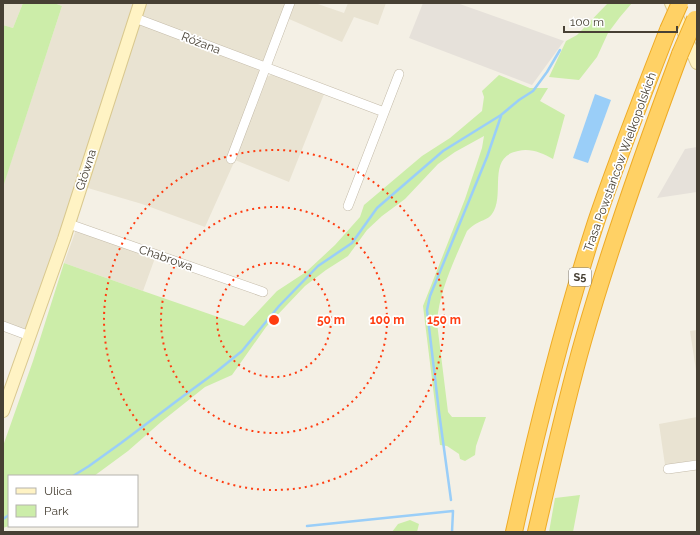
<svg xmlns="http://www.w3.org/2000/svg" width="700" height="535" font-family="Raleway,sans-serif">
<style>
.residential{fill:#e9e3d2}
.industrial{fill:#e6e1da}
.green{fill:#cceda9}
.water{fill:#9acef8}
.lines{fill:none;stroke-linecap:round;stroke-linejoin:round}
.stream{stroke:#9acef8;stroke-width:2.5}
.street-casing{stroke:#c4bba9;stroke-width:10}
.secondary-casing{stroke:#d9c88f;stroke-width:14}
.highway-casing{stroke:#eeab26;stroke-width:18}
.street{stroke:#fff;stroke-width:9}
.secondary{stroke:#fff3c4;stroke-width:12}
.highway{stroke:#ffd165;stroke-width:16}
.highway-bridge-casing{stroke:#eeab26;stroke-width:18;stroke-linecap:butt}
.highway-bridge{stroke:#ffd165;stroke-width:16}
.ring{fill:none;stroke:#ff3d11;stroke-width:2;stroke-dasharray:2 4}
.labels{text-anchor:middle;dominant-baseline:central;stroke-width:3.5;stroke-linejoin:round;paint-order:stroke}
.shield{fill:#fff;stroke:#7e7971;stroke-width:1}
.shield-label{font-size:11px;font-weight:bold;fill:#474034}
.street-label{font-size:12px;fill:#474034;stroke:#fff}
.centre{fill:#ff3d11;stroke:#fff;stroke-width:2}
.ring-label{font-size:12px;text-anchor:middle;font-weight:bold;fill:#ff3d11;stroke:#fff;stroke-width:3.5;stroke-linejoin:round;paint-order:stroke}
</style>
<rect width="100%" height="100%" fill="#f4f0e5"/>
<path class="residential" d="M3,3h20l-10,25 -10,-3z
M54,3h232l-19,74 6,-3 51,20 -35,88 -54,-22 -30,67 -63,-23 -61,-18 -4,-3 -52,147 -22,-8v-139h1l58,-177z
M295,3h20l29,10 4,-10h38l-8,22 -24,-8 -12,25 -53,-23z
M76,230l79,28 -12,33 -79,-28z
M697,330v47l-7,-46z
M697,417v43l-32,5 -6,-41z"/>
<path class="industrial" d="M423,3h34l107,38 -32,44 -123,-47z
M697,147v45l-40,6 28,-49z"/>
<path class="green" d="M23,3h31l8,3 -58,178 -1,-1v-158l10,3z
M608,3h24l-12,14 -12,16 -11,24 -18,23 -30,-3 17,-36 11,-6z
M499,75l31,13h18l-8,13 25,14 -12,44c-11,-6 -22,-11 -35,-8 -32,6 -12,44 -26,63 -4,6 -13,7 -18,11 -3,2 -5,4 -7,6 -13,30 -28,60 -30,92l11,89 4,5h34l-10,29 -1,9 -10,6 -5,-2 -1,-5 -12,-8 -7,-1 -17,-139 42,-107 17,-51 2,-12 -29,16 -17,12 -33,35 -23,17 -15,14 -19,26 -22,14 -21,16 -39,41 -34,48 -27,12 -44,35 -33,29 -34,25h-85v50l-6,2v-82l30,-85 31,-98 79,28 101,35 33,-35 29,-19 29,-27 25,-28 4,-12 58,-49 28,-18 32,-27 2,-14 -2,-6z
M580,495l-7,37h-24l6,-34z
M410,520l9,4 -2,8h-25l6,-8z"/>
<path class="water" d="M595,94l16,6 -23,63 -15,-5z"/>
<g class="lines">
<path class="stream" d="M73,476l16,-10 32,-23 61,-46 34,-25 26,-21 37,-45 39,-40 34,-23 25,-35 66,-57 58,-36 18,-15 14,-9 14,-19 13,-22
M451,500l-12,-88 -12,-102 3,-14 57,-139 14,-41
M3,519l6,-4
M307,526l146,-15 -1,21"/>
<defs>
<path id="street" d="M135,18l249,94
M231,159l59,-156
M348,206l51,-132
M69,224l194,68
M3,326l27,10
M668,469l29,-4"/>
<path id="secondary" d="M671,3l26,60
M3,411l61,-172 76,-236"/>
<path id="highway" d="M514,532c23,-104 49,-208 82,-310 22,-65 47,-128 72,-192
M536,532c15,-64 29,-128 47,-191 28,-98 62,-193 97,-287"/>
</defs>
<use href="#street" class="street-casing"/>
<use href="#secondary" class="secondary-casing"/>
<use href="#highway" class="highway-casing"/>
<use href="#street" class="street"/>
<use href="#secondary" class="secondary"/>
<use href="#highway" class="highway"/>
<defs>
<path id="highway-bridge" d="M668,30l12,-27
M680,54l15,-35"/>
</defs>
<use href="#highway-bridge" class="highway-bridge-casing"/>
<use href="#highway-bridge" class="highway-bridge"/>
</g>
<g class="ring">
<circle cx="274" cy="320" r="57"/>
<circle cx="274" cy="320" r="113"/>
<circle cx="274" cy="320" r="170"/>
</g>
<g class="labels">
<rect class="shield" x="569" y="268" width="22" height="18" rx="3"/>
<g class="shield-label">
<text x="580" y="277">S5</text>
</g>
<g class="street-label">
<text transform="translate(201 43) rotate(21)">Różana</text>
<text transform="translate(620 162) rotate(-70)">Trasa Powstańców Wielkopolskich</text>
<text transform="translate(86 170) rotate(-72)">Główna</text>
<text transform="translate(166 258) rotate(19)">Chabrowa</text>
</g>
</g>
<circle cx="274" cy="320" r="6" class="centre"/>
<g class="ring-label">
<text x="331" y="324">50 m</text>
<text x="387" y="324">100 m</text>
<text x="444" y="324">150 m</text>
</g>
<rect width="700" height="535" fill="none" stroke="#474034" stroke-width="8"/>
<rect x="8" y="475" width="130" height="52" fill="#ffffff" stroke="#b5b3ae"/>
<rect x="16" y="488" width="20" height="6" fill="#fff3c4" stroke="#b5b3ae"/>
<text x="44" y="495" font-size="12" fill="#474034">Ulica</text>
<rect x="16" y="505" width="20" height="12" fill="#cceda9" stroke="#b5b3ae"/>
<text x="44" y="515" font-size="12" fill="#474034">Park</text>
<path d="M564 26v6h113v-6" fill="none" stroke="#474034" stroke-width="2"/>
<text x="570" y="26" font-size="12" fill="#474034" stroke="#ffffff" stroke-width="3" paint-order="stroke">100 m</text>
</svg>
